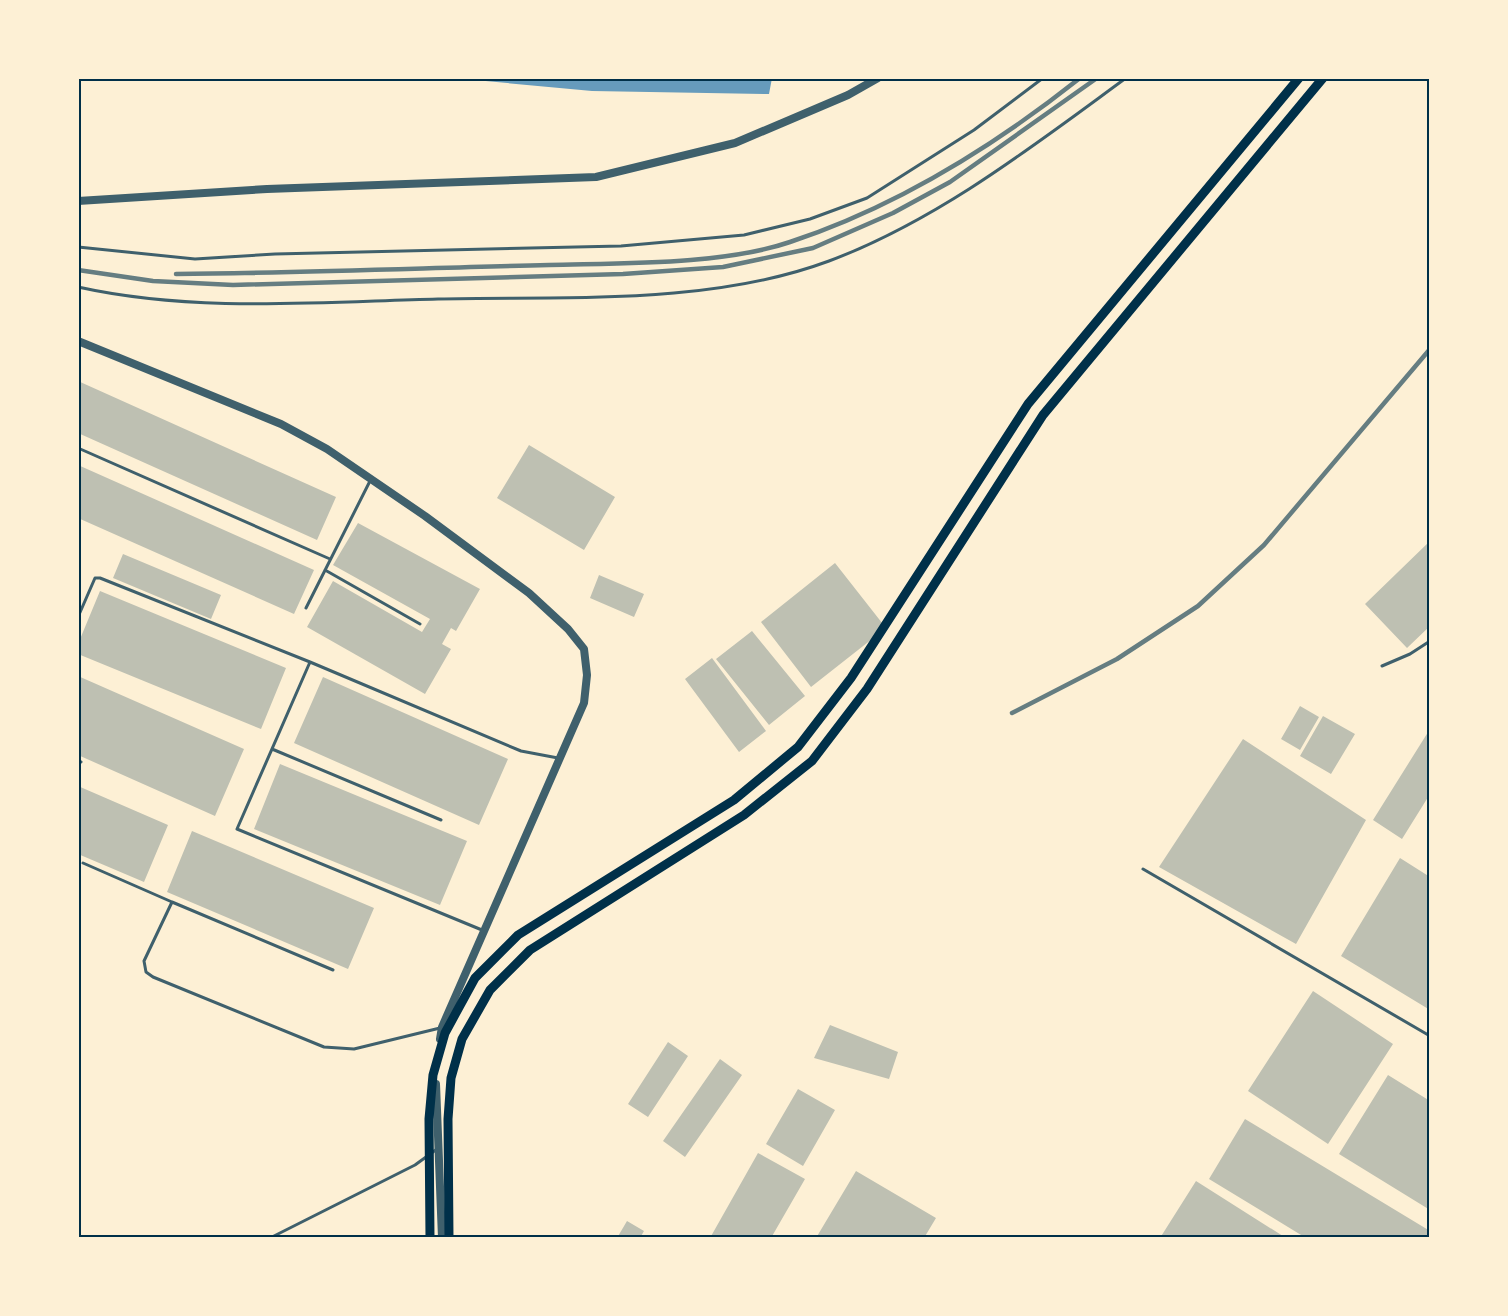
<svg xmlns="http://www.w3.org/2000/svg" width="1508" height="1316" font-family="'Source Sans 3',sans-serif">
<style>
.water{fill:#669bbc}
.building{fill:#bec0b2}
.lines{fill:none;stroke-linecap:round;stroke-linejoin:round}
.service{stroke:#3f606c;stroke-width:3}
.tertiary{stroke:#3f606c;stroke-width:8}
.secondary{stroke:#003049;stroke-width:9}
.rail{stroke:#657d81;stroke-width:4.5}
.neatline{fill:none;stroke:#003049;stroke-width:2}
</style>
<rect width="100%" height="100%" fill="#fdf0d5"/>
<path class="water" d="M453,78h319l-3,16 -177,-3z"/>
<path class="building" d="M78,381l258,116 -19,43 -239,-107z
M529,445l86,52 -31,53 -87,-52z
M78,465l236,105 -20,44 -216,-96z
M358,523l122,66 -24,42 -5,-3 -9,16 9,5 -26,45 -118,-67 26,-46 89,51 8,-13 -97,-54z
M1430,541v85l-23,22 -42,-44z
M123,554l98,41 -10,24 -98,-41z
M835,563l51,65 -75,59 -50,-65z
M599,575l45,19 -10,23 -44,-19z
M100,591l186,77 -25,61 -183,-75v-10z
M752,631l53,65 -36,29 -53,-66z
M712,658l54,73 -27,21 -54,-73z
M78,676l166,73 -29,67 -137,-61z
M323,677l185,82 -29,66 -185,-82z
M1300,706l19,11 -19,33 -19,-11z
M1323,716l32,18 -24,40 -31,-18z
M1430,729v65l-28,45 -29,-19z
M1243,739l123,81 -70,124 -137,-77z
M280,764l187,77 -27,64 -186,-76z
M78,786l90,39 -24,57 -66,-28z
M192,831l182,77 -26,61 -181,-77z
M1400,858l30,19v133l-89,-54z
M1313,991l80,53 -65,100 -80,-53z
M830,1025l68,27 -9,27 -75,-21z
M668,1042l20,14 -40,61 -20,-13z
M720,1059l22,16 -57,82 -22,-16z
M1388,1075l42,26v109l-91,-56z
M798,1089l37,21 -32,56 -37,-22z
M1245,1119l185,112v7h-124l-97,-59z
M758,1153l47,26 -34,59h-61z
M856,1171l80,47 -12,20h-108z
M1196,1181l90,57h-126z
M627,1221l17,10 -4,7h-23z"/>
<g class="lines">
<path class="service" d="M78,247l117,12 80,-5 346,-8 123,-11 66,-16 57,-21 107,-68 69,-52
M78,287c117,26 241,15 360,12 127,-3 270,7 391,-38 109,-41 204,-115 297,-183
M78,448l252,111
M325,570l95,54
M306,608l64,-127
M78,617l17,-39h5l210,84
M1382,666l28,-12 20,-13
M272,749l169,71
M78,761l3,1
M83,863l89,39
M1143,869l287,167
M482,930l-245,-101 73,-167 211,89 37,7
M333,970l-161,-68 -28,59 2,11 7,5 171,70 30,2 86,-21
M270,1238l145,-73 22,-16"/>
<path class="tertiary" d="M78,201l189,-12 329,-12 139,-34 113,-48 30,-17
M78,341l203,83 46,25 98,67 104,77 39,36 16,20 3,26 -3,28 -142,324 -2,12
M436,1084l6,154"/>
<path class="secondary" d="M430,1238l-1,-119 4,-44 12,-42 30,-55 43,-43 216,-135 64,-53 53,-69 177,-274 271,-326
M449,1238l-1,-119 3,-41 11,-39 28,-49 40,-40 214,-135 68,-54 55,-72 176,-274 280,-337"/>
<path class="rail" d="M78,270l75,11 80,4 390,-11 100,-7 90,-19 80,-35 57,-31 147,-104
M176,274c124,-1 248,-6 373,-9 72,-2 174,0 241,-23 106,-35 203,-95 290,-164
M1012,713l105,-54 81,-53 66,-61 166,-196"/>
</g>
<rect width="1508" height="1316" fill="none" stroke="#fdf0d5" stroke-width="159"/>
<rect x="80" y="80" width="1348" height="1156" class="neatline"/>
</svg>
